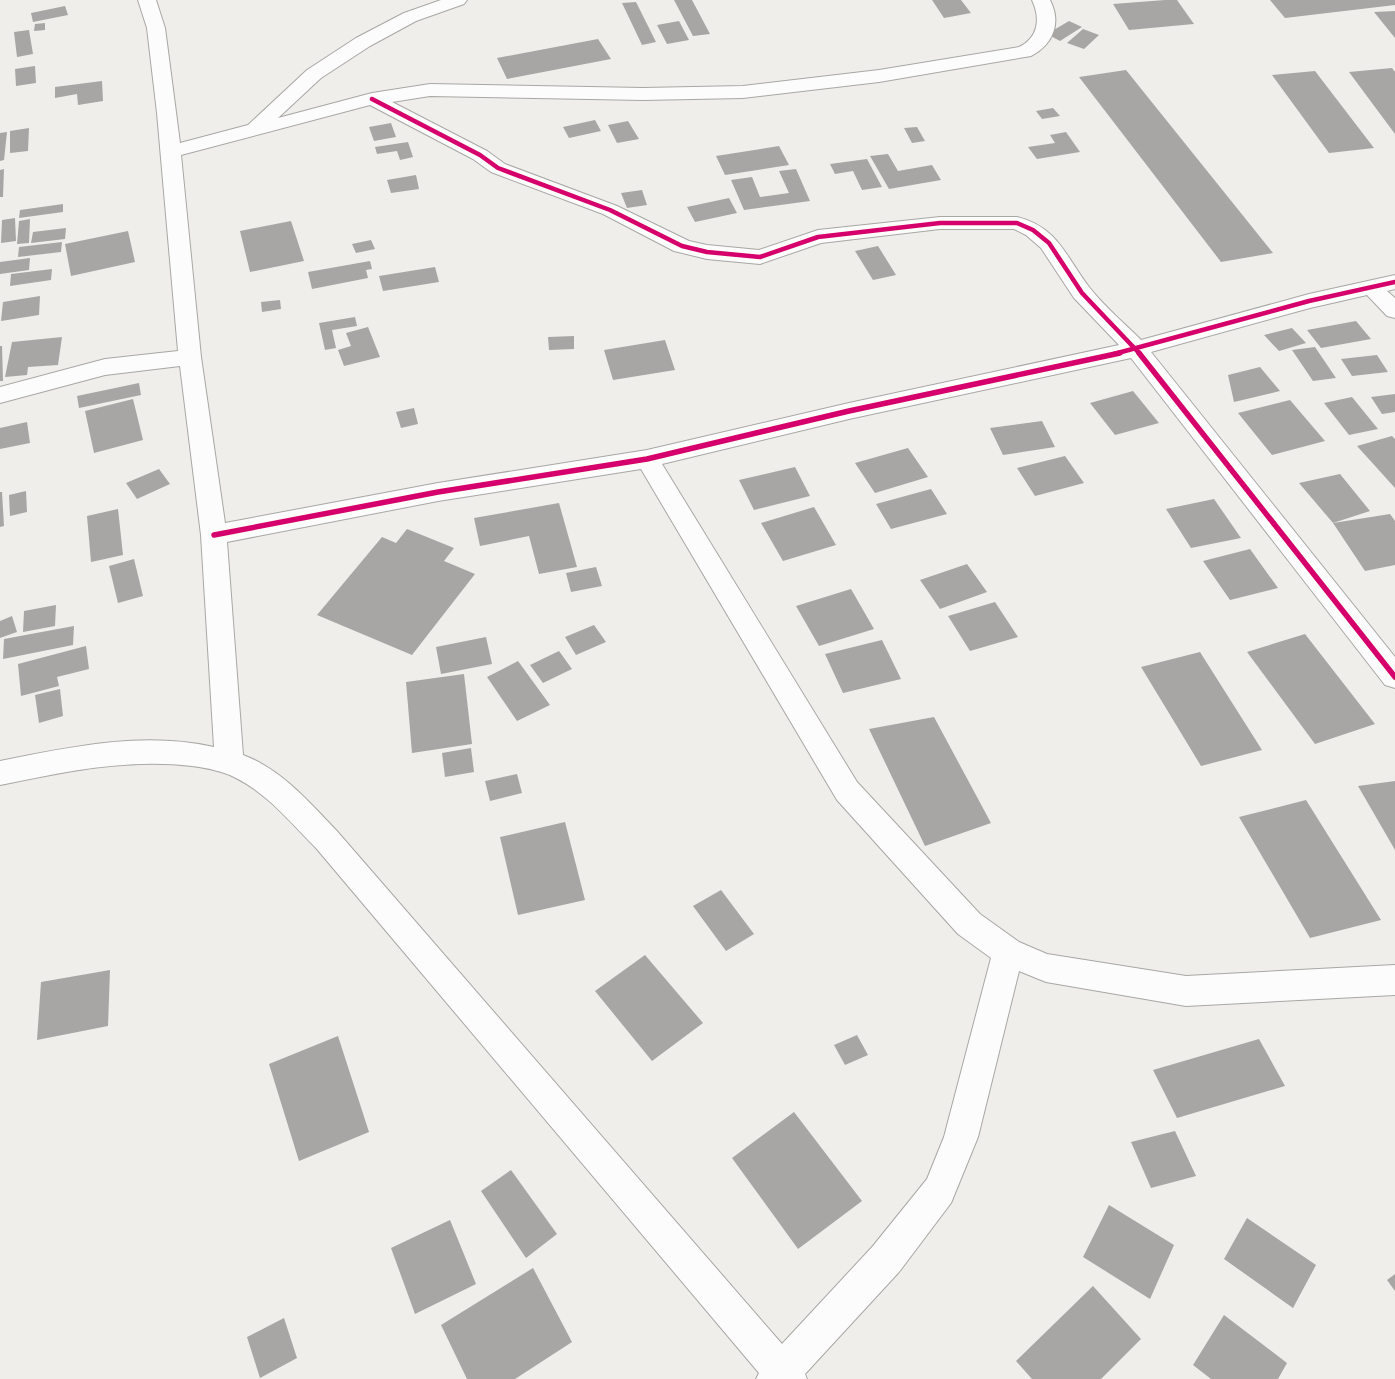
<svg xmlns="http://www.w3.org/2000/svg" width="1395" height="1379" font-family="'Libre Baskerville',serif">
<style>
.building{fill:#a7a6a4}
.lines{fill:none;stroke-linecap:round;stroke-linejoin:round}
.street-casing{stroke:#a8a7a4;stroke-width:2}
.street{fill:#fdfcfc;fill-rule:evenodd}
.cycleway-far1-casing{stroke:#fdfdf7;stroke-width:7}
.cycleway-casing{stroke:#fdfdf7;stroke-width:9}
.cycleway-far1{stroke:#d6006c;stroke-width:4.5}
.cycleway{stroke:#d6006c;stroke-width:5.5}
</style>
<rect width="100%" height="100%" fill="#efeeea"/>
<path class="building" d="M674,0h18l18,34 -17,2z
M932,0h29l10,13 -27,5z
M1165,0h12l17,24 -65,6 -16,-26z
M1270,0h125v5l-110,13z
M636,2l20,40 -14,3 -20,-42z
M65,6l3,9 -35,7 -2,-9z
M1395,11v27l-21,-26z
M679,21l10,19 -22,4 -10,-19z
M1069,21l13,6 -22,14 -13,-7z
M45,23v7l-11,1 1,-7z
M1083,29l16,6 -15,14 -17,-6z
M29,30l4,24 -16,3 -3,-25z
M598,39l13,20 -104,20 -10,-21z
M35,66l1,17 -20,3 -1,-17z
M1392,68l3,4v62l-46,-62z
M1126,70l147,183 -52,9 -142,-185z
M1315,71l59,77 -45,5 -57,-78z
M102,81l1,20 -25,4 -1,-11 -22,4v-11z
M1053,108l7,8 -18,3 -6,-8z
M595,120l6,11 -32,7 -6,-11z
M628,121l11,18 -22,4 -9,-18z
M391,123l5,14 -22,4 -5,-14z
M917,127l8,14 -13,2 -8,-15z
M29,128l-1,23 -18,2v-22z
M7,132l-3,28 -4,1v-28z
M1066,132l14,20 -43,7 -9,-12 27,-4 -5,-8z
M408,142l5,15 -13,3 -3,-9 -20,3 -2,-7z
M779,146l10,19 -64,10 -9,-19z
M888,154l10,17 34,-6 9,15 -52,9 -19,-33z
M867,159l15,28 -20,3 -9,-19 -18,3 -5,-10z
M4,169l-1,28h-3v-27z
M796,169l14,32 -66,9 -13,-30 21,-3 8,20 29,-4 -10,-22z
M416,175l3,14 -28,4 -4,-13z
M642,190l5,15 -20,3 -6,-15z
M729,198l8,15 -42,9 -8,-15z
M63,204v8l-44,6 1,-8z
M15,218l1,23 -15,2 1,-23z
M30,219l-1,24 -12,1 2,-23z
M291,221l13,40 -54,11 -10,-41z
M66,228l-1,11 -34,4 2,-11z
M128,231l7,31 -64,14 -6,-32z
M371,240l4,9 -19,4 -4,-9z
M62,242l-1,10 -43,5 1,-10z
M878,246l18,29 -23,5 -18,-29z
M30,258l-1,12 -29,4v-12z
M370,261l2,8 -6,1 2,8 -56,11 -4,-17z
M435,267l4,15 -56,9 -4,-15z
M52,269l-1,11 -41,6 1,-12z
M40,296l-1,19 -38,6 2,-19z
M280,300l1,9 -19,3 -1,-10z
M355,317l2,9 -25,4 4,18 -11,2 -6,-27z
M1356,321l15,18 -50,9 -14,-18z
M368,327l12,30 -36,9 -6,-16 13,-4 -5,-13z
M1292,328l14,15 -27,8 -15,-16z
M574,336v13l-25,1 -1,-13z
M62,337l-4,28 -30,2 -1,8 -22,2 7,-35z
M665,340l10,30 -62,10 -9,-30z
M0,346h2l1,35h-3z
M1315,347l21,31 -23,3 -21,-31z
M1377,355l11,17 -36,4 -11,-17z
M1260,367l20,24 -46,11 -6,-27z
M139,383l2,12 -62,13 -2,-12z
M1133,391l26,32 -44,12 -25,-32z
M1395,394v18l-13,2 -11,-17z
M1352,397l26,32 -29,6 -25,-32z
M133,399l10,41 -49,13 -9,-42z
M1290,400l35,41 -53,14 -34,-42z
M414,408l4,16 -17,4 -5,-16z
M1042,421l13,26 -52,8 -13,-27z
M27,422l3,21 -30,6v-21z
M1392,436l3,3v49l-38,-42z
M908,448l20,29 -53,16 -20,-30z
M1065,456l19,27 -49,13 -18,-28z
M795,467l15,29 -56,14 -15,-30z
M159,469l11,15 -33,15 -11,-16z
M1340,474l30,37 -37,12 57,-9 5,7v44l-30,6 -32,-48 -34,-40z
M931,489l16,25 -56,15 -15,-25z
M26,491l1,21 -17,4 -1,-21z
M0,492h2l2,34 -4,1z
M1214,499l27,39 -50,10 -25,-39z
M559,503l18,64 -38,7 -10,-38 -49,10 -6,-28z
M814,507l22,38 -53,16 -22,-38z
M118,509l5,46 -32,7 -4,-46z
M407,529l47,19 -10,13 31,13 -63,81 -95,-40 65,-78 14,6z
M1250,549l28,39 -48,12 -27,-39z
M134,559l9,37 -25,7 -9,-37z
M967,564l20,28 -47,17 -20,-29z
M596,567l6,19 -31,6 -5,-19z
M851,589l23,40 -55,17 -23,-40z
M995,602l23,35 -48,14 -22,-35z
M56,605l-1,21 -32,6 1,-21z
M12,616l5,16 -17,6v-17z
M594,625l12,17 -30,13 -11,-18z
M74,626l-1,19 -70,14 1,-20z
M1305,634l70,90 -60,20 -68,-92z
M486,637l6,27 -51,10 -5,-27z
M882,640l19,39 -58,14 -18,-39z
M86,646l3,23 -32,8 2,9 -38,10 -3,-32z
M559,651l13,18 -29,14 -13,-18z
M1200,652l62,98 -61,16 -60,-99z
M518,661l32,44 -33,16 -30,-44z
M464,674l8,70 -60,9 -6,-71z
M60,689l3,27 -24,7 -4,-28z
M934,717l57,106 -66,23 -56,-117z
M471,748l3,24 -29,5 -3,-24z
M517,774l5,19 -32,8 -5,-20z
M1395,781v69l-37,-64z
M1306,800l75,120 -71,18 -71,-121z
M565,822l20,78 -67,15 -18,-78z
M721,890l33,44 -28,17 -33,-45z
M645,955l58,68 -51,38 -57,-70z
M110,970l-2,56 -71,14 4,-58z
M857,1035l11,20 -23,10 -11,-20z
M338,1036l31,96 -70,29 -30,-97z
M1259,1039l26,47 -108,32 -24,-48z
M794,1112l68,89 -64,48 -66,-91z
M1175,1131l21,45 -45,12 -20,-46z
M511,1170l46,64 -31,24 -45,-67z
M1109,1205l65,40 -24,54 -67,-42z
M1247,1218l69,47 -23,43 -69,-49z
M450,1220l26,64 -61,30 -24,-66z
M533,1268l39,74 -57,37h-48l-26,-54z
M1395,1274v17l-8,-11z
M1093,1286l48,53 -40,40h-69l-16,-18z
M1224,1315l63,48 -9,16h-67l-18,-14z
M284,1318l13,40 -37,20 -13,-41z"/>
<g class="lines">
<defs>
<path id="street" d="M138,0h18l9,28 15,115 68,-18 59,-55 49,-32 48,-25 37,-13h26l-3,4 -48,17 -46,25 -49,32 -43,40 94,-25 58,-9 213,4 100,-2 136,-16 140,-23c19,-9 22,-28 13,-47h18c12,23 3,45 -19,56l-152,26 -136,16 -100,2 -213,-4 -38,6 95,49 18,13 112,42 72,35 18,4 52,5 59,-20 122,-13h77c41,10 49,40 72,70 15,19 35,36 52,53l168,-46 86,-19v14l-8,2 8,7v20l-8,-2 -20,-21 -57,13 -159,44 244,305v31l-10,-3 -254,-327 -282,61 -187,45 195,318 123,132 39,28 28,12 139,22 209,-11v30l-209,11 -140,-24 -27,-11 -41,166 -27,66 -52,69 -94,102 2,5h-51l3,-6 -443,-525c-25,-25 -48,-54 -80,-70 -13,-7 -29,-10 -44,-12 -65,-8 -129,6 -192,19v-24c70,-14 143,-30 214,-14l-13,-212 -21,-169 -75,9 -105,28v-16l105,-28 73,-8 -21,-238 -10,-85zM370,105l103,54 18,13 112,42 71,37 33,8 53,5 61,-21 119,-14h74l12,6 15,13 33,50 45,47 -270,58 -202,47 -209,33 -213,40 -24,-166 -20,-202zM641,469l196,331 121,134 33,24 -47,179 -17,42 -54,67 -91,98 -446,-514c-27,-28 -55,-61 -93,-75l-16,-213 211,-41z"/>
</defs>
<use href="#street" class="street-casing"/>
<use href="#street" class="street"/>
<defs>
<path id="cycleway-far1" d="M372,99l108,56 18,13 112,42 72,36 25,6 53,5 58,-20 122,-14h77l16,7 16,13 33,50 58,61
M1114,354l195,-53 86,-19"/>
<path id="cycleway" d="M1139,353l256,324
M214,535l224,-43 209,-33 202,-48 271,-58"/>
</defs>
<use href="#cycleway-far1" class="cycleway-far1-casing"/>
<use href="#cycleway" class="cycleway-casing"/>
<use href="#cycleway-far1" class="cycleway-far1"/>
<use href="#cycleway" class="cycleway"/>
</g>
</svg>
